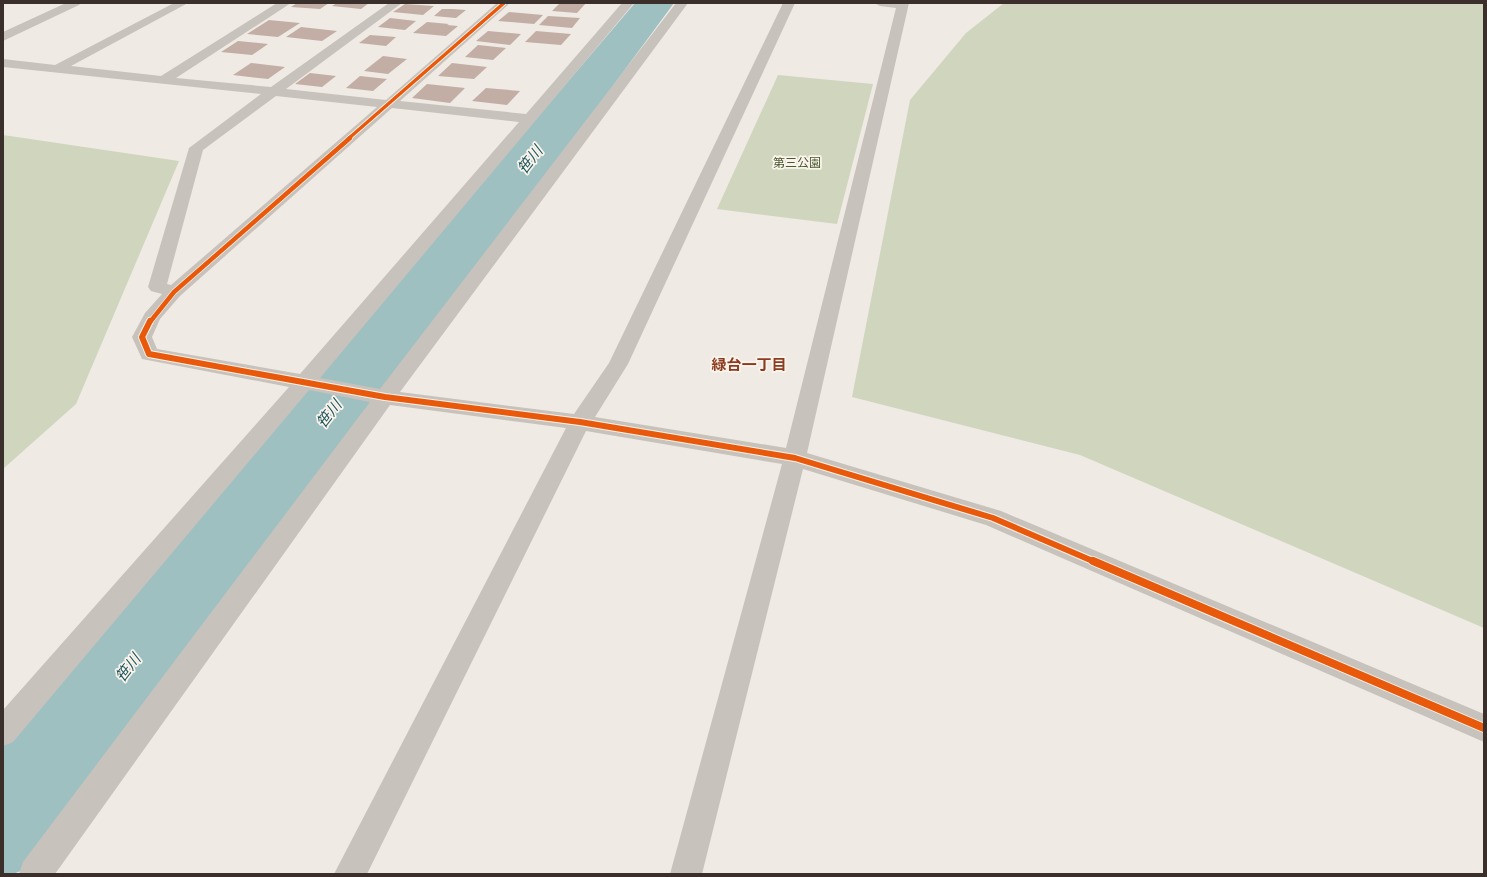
<svg xmlns="http://www.w3.org/2000/svg" width="1487" height="877" font-family="'DejaVu Sans','Noto Sans JP',sans-serif">
<style>
.green{fill:#d0d5be}
.lines{fill:none;stroke-linecap:round;stroke-linejoin:round}
.river{fill:#9fc0c1;fill-rule:evenodd}
.building{fill:#c3aea5}
.minor{fill:#c8c2bc;fill-rule:evenodd}
.cycleway-far3-casing{stroke:#fbf4ec;stroke-width:5}
.cycleway-far2-casing{stroke:#fbf4ec;stroke-width:6}
.cycleway-far1-casing{stroke:#fbf4ec;stroke-width:8}
.cycleway-casing{stroke:#fbf4ec;stroke-width:10}
.cycleway-far3{stroke:#e8590c;stroke-width:3.5}
.cycleway-far2{stroke:#e8590c;stroke-width:4.5}
.cycleway-far1{stroke:#e8590c;stroke-width:6}
.cycleway{stroke:#e8590c;stroke-width:8}
.labels{text-anchor:middle;dominant-baseline:central;stroke-width:3.5;stroke-linejoin:round;paint-order:stroke}
.far-park-label{font-size:12px;fill:#48592d;stroke:#fbf4ec}
.water-label{font-size:15px;font-style:italic;fill:#1d575d;stroke:#fbf4ec}
.neighbourhood-label{font-size:15px;font-weight:bold;fill:#8b3c20;stroke:#fbf4ec}
</style>
<rect width="100%" height="100%" fill="#efeae4"/>
<path class="green" d="M1004,3h480v625l-404,-173 -228,-58 58,-297 56,-67z
M778,75l95,9 -36,140 -120,-15z
M3,135l176,26 -103,243 -73,65z"/>
<g class="lines">
<path class="river" d="M635,3h39l-633,860 -28,11h-10v-131z"/>
</g>
<path class="building" d="M297,3h32l-9,6 -29,-2z
M337,3h32l-8,6 -29,-3z
M560,3h26l-9,10 -25,-2z
M405,4l29,2 -11,9 -30,-3z
M442,9h11l13,1 -10,8 -22,-2z
M509,12l34,3 -9,9 -36,-3z
M548,16l32,2 -8,10 -33,-3z
M390,18l26,3 -11,9 -27,-3z
M269,20l31,3 -22,14 -31,-3z
M427,22l22,2 -2,1 11,1 -12,10 -33,-3z
M301,27l36,4 -15,10 -36,-4z
M488,31l33,3 -11,11 -34,-4z
M536,31l35,3 -10,11 -36,-3z
M370,35l26,2 -10,9 -27,-3z
M238,41l30,3 -16,11 -31,-3z
M478,45l28,3 -13,12 -28,-3z
M383,56l24,3 -19,15 -24,-3z
M251,63l34,4 -17,12 -35,-4z
M452,63l35,4 -13,12 -36,-3z
M310,73l26,3 -14,11 -27,-3z
M360,76l27,3 -14,12 -27,-3z
M427,84l38,4 -15,15 -38,-5z
M486,88l34,3 -13,14 -35,-4z"/>
<g class="lines">
<path class="minor" d="M66,3h15l-2,2 -76,36v-9z
M174,3h14l-117,63 90,10 116,-73h14l-115,75 95,9 118,-84h13l-116,86 100,11 111,-97h13l-110,98 126,13 96,-111h12l-314,375 60,11 296,-386h12l-288,389 174,22 35,-51 174,-360h12l-167,361 -33,53 191,31 110,-440 -16,-2 -6,-3h35l-102,450 194,58 483,203v28l-498,-217 -183,-56 -101,405h-32l112,-410 -196,-33 -219,443h-33l232,-446 -176,-23 -335,469h-36l4,-12 347,-460 -61,-12 -296,352 -10,4v-36l286,-323 -147,-28 -10,-22 13,-24 17,-19 -11,-3 -3,-4 41,-139 72,-54 -258,-27v-8l52,6zM276,96l101,11 -206,178 -4,-1 36,-134zM392,108l127,14 -219,252 -143,-25 -5,-12 8,-18 20,-23z"/>
<defs>
<path id="cycleway-far3" d="M348,139l156,-136"/>
<path id="cycleway-far2" d="M150,322l24,-30 176,-154"/>
<path id="cycleway-far1" d="M150,321l-8,16 7,17 236,43 195,25 215,36 198,60 102,44"/>
<path id="cycleway" d="M1093,561l391,167"/>
</defs>
<use href="#cycleway-far3" class="cycleway-far3-casing"/>
<use href="#cycleway-far2" class="cycleway-far2-casing"/>
<use href="#cycleway-far1" class="cycleway-far1-casing"/>
<use href="#cycleway" class="cycleway-casing"/>
<use href="#cycleway-far3" class="cycleway-far3"/>
<use href="#cycleway-far2" class="cycleway-far2"/>
<use href="#cycleway-far1" class="cycleway-far1"/>
<use href="#cycleway" class="cycleway"/>
</g>
<g class="labels">
<g class="far-park-label">
<text x="797" y="163">第三公園</text>
</g>
<g class="water-label">
<text transform="translate(530 160) rotate(-52)">笹川</text>
<text transform="translate(329 414) rotate(-52)">笹川</text>
<text transform="translate(128 668) rotate(-52)">笹川</text>
</g>
<g class="neighbourhood-label">
<text x="749" y="365">緑台一丁目</text>
</g>
</g>
<rect width="1487" height="877" fill="none" stroke="#3a2f2a" stroke-width="8"/>
</svg>
